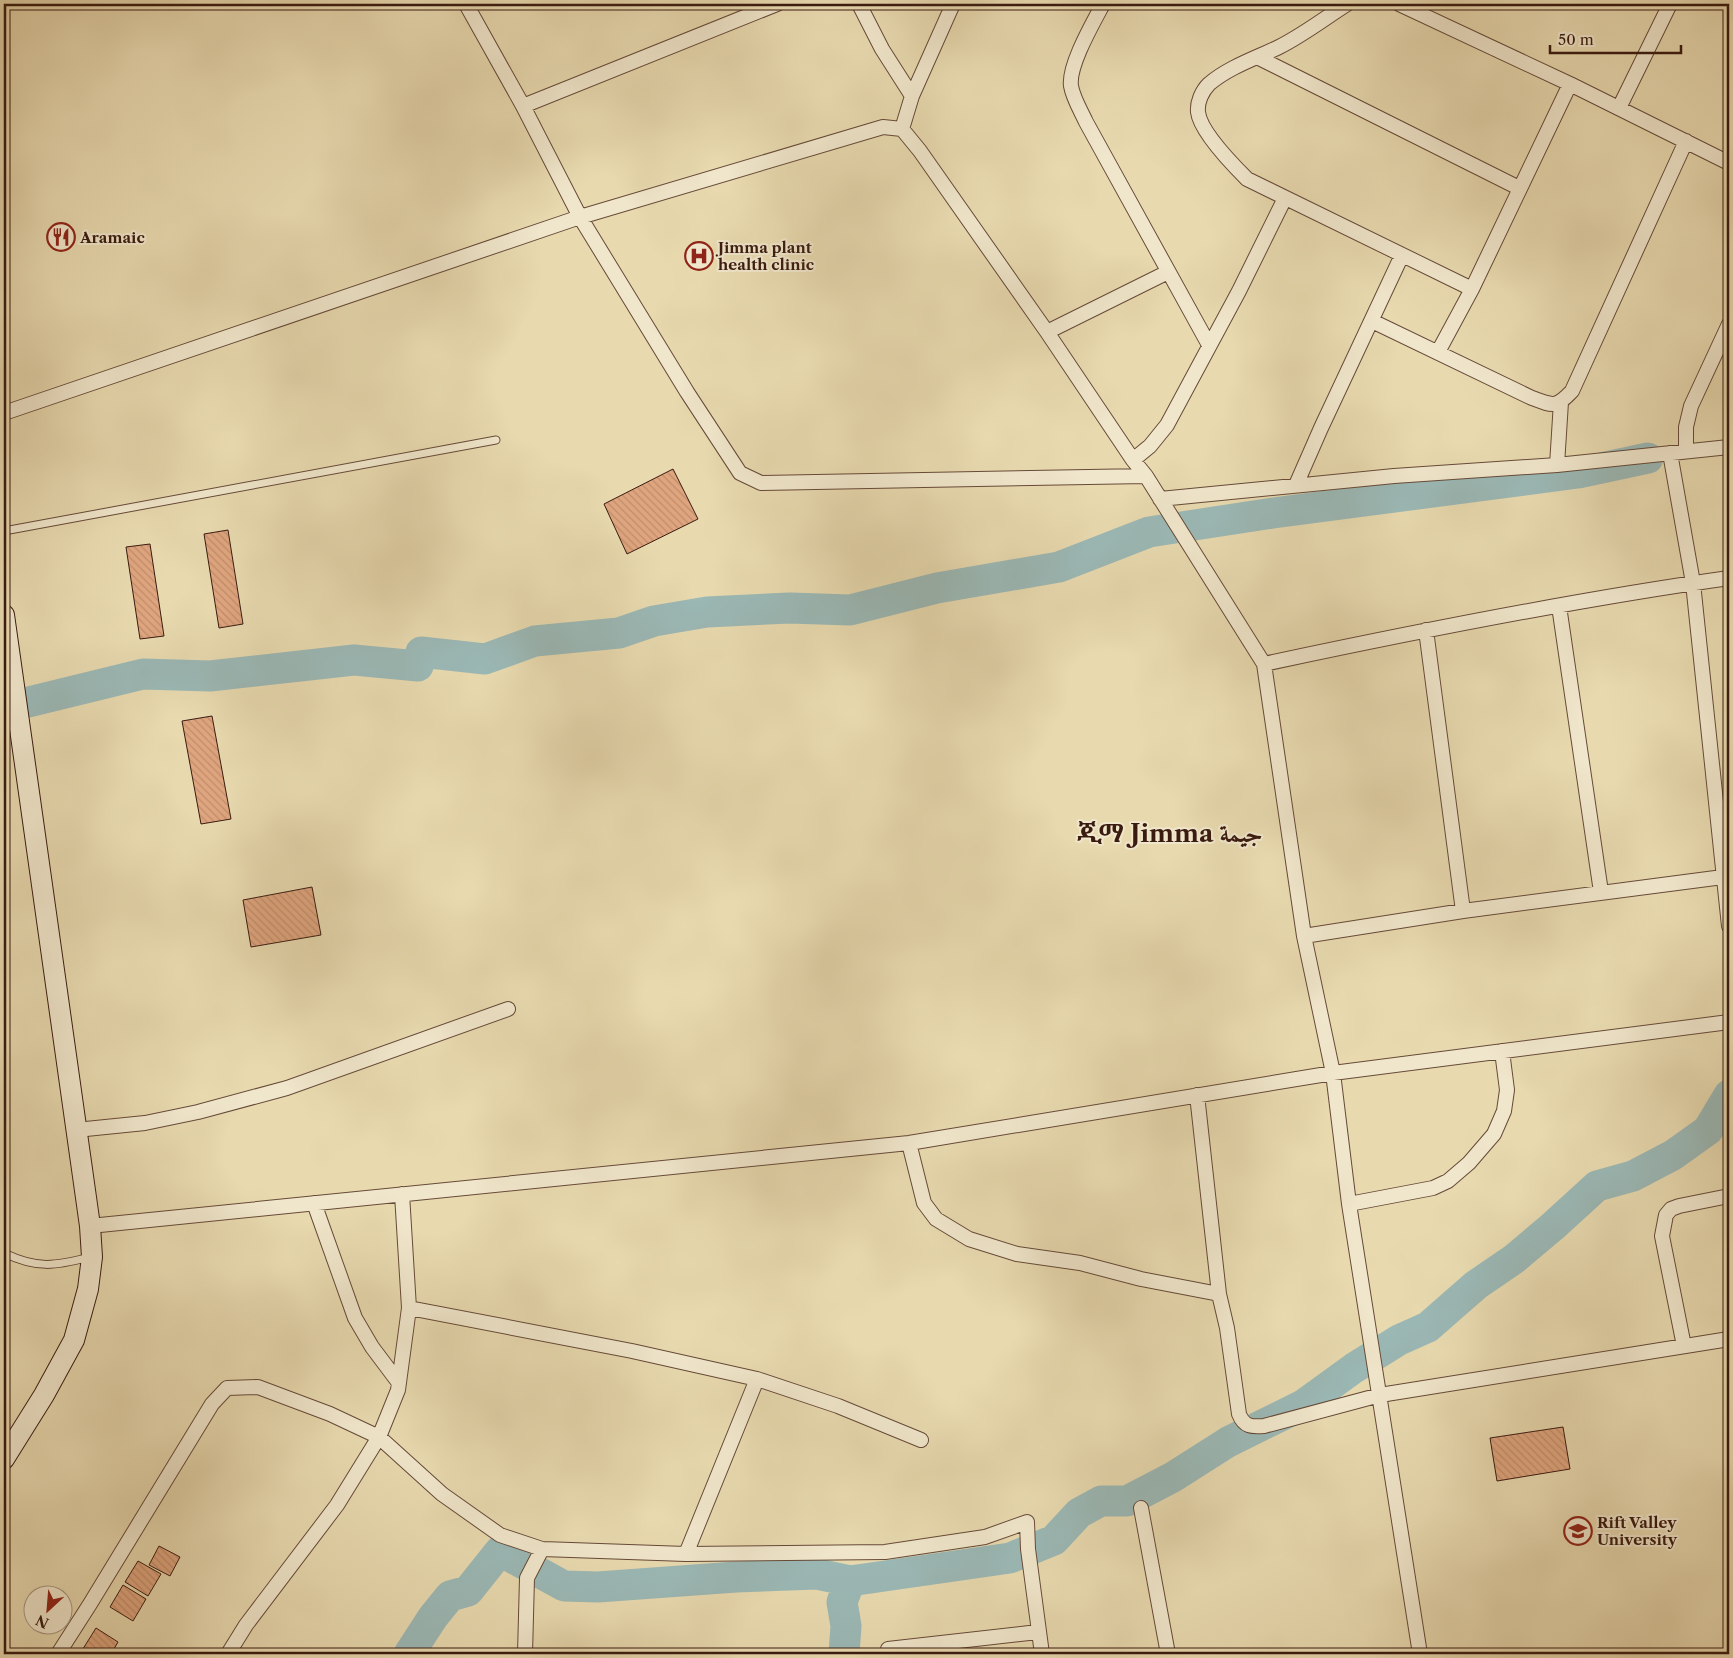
<svg xmlns="http://www.w3.org/2000/svg" width="1733" height="1658" font-family="'Libre Caslon Text',Amiri,'Noto Serif Ethiopic',serif">
<style>
.lines{fill:none;stroke-linecap:round;stroke-linejoin:round}
.river{stroke:#9bb8b5;stroke-width:31}
.building{fill:url(#building-back-hatch);stroke:#3a1b10}
.lane-casing{stroke:#664a38;stroke-width:9}
.street-casing{stroke:#664a38;stroke-width:16}
.secondary-casing{stroke:#3a1b10;stroke-width:22}
.lane{stroke:#f0e6cb;stroke-width:7}
.street{stroke:#f0e6cb;stroke-width:14}
.secondary{stroke:#f0e6cb;stroke-width:20}
.labels{text-anchor:middle;dominant-baseline:central;stroke-width:4;stroke-linejoin:round;paint-order:stroke}
.poi-label{font-size:15px;font-weight:bold;fill:#3a1b10;stroke:#f0e6cb;text-anchor:start}
.town-label{font-size:25px;font-weight:bold;fill:#3a1b10;stroke:#f0e6cb}
</style>
<defs>
<pattern id="building-back-hatch" width="6" height="6" patternUnits="userSpaceOnUse" patternTransform="scale(1.25)"><rect width="6" height="6" fill="#dfa57e"/><path d="M-1 5l2 2M0 0l6 6M5-1l2 2" fill="none" stroke="#c08d6c"/></pattern>
</defs>
<rect width="100%" height="100%" fill="#e8d9af"/>
<filter id="stains"><feTurbulence type="fractalNoise" baseFrequency=".004" numOctaves="4"/><feColorMatrix values="0 0 0 0 .2 0 0 0 0 .09 0 0 0 0 .02 0 0 0 .5 -.17"/></filter>
<radialGradient id="worn" r=".72"><stop offset=".6" stop-color="#630" stop-opacity="0"/><stop offset="1" stop-color="#630" stop-opacity=".3"/></radialGradient>
<g class="lines">
<path class="river" d="M4,708l139,-34 67,2 144,-16 64,6 3,-14 64,7 50,-18 84,-8 35,-12 53,-9 83,-4 60,2 87,-22 122,-21 90,-35 124,-19 305,-40 70,-15
M409,1654l24,-37 17,-21 18,-5 32,-40 64,35 34,1 138,-10 81,-3 33,7
M844,1654l2,-28 -4,-24 8,-21 160,-23 44,-18 25,-27 22,-12h26l46,-24 55,-35 75,-37 51,-37 45,-28 29,-13 48,-42 38,-26 38,-32 45,-41 36,-10 40,-21 35,-25 21,-35"/>
</g>
<path class="building" d="M673,469l25,50 -71,35 -23,-50z
M228,530l15,94 -24,4 -15,-94z
M150,544l14,92 -24,3 -14,-92z
M212,716l19,103 -30,5 -19,-103z
M312,887l9,48 -70,12 -8,-47z
M1563,1427l7,42 -73,12 -7,-43z
M159,1546l21,11 -10,19 -21,-11z
M138,1561l23,13 -13,22 -23,-14z
M123,1585l23,14 -13,22 -23,-14z
M96,1628l22,14 -7,12h-25l-5,-2z"/>
<g class="lines">
<defs>
<path id="lane" d="M4,531l492,-91
M4,1253c33,16 51,13 86,4"/>
<path id="street" d="M466,4l57,102 57,111 107,175 53,81 21,10 385,-7
M859,4l23,45 30,47
M1103,4c-10,19 -35,62 -32,82 2,12 10,25 15,36l123,223
M1347,4c-22,14 -44,31 -68,43 -23,11 -50,20 -70,37 -7,7 -12,18 -11,28 2,19 35,53 49,67l225,110
M1399,4l171,80 159,79
M1257,57l262,131
M523,106l254,-102
M1619,108l51,-104
M902,129l10,-33 41,-92
M1372,321l160,77c21,8 24,10 40,-7l114,-250
M1047,332l121,-60
M1438,352l34,-63 98,-205
M4,413l576,-196 303,-90 19,2 18,22 127,181 86,128 13,16 118,188 40,272 29,137 16,131 71,450
M1686,451v-24l5,-21 38,-82
M1670,453l23,130 36,343
M1133,460l17,-14 17,-21 72,-134 46,-93
M1557,465l4,-63
M1296,485l25,-57 81,-173
M1160,499l234,-23 163,-11 172,-18
M1559,606l42,286
M1426,630l37,281
M1264,664c154,-33 309,-64 465,-86
M1304,936l159,-25 260,-34
M1197,1095l22,199 8,34 12,86c5,13 13,13 25,12l116,-31 349,-56
M76,1130l69,-7 53,-11 89,-24 221,-79
M909,1143l15,60 12,16 33,20 48,15 63,9 61,16 78,15
M314,1203l41,115 17,29 27,36
M1349,1204l84,-16 15,-7 21,-18 25,-29 10,-23 3,-21 -5,-39
M90,1226l819,-83 424,-70 396,-51
M409,1308l223,43 125,28 81,27 83,34
M1684,1346l-22,-110 4,-21 5,-6 8,-3 50,-10
M1141,1508l27,146
M686,1554l71,-175
M888,1649l150,-17
M58,1654l32,-50 122,-200 15,-16 31,-1 72,27 49,23 63,57 58,41 42,14 144,5 199,-2 100,-15 42,-15 1,27 14,105
M228,1654l18,-29 91,-120 42,-68 19,-47 11,-82 -7,-114
M525,1654l2,-76 15,-29"/>
<path id="secondary" d="M4,615l86,611 2,31 -4,32 -14,51 -30,55 -40,64"/>
</defs>
<use href="#lane" class="lane-casing"/>
<use href="#street" class="street-casing"/>
<use href="#secondary" class="secondary-casing"/>
<use href="#lane" class="lane"/>
<use href="#street" class="street"/>
<use href="#secondary" class="secondary"/>
</g>
<defs>
<symbol id="restaurant-ring" viewBox="-11 -11 22 22"><circle r="9.5" fill="#f0e6cb" stroke="#8f2418" stroke-width="1.5"/><path d="M-5-6h1v4h1v-4h1v4h1v-4h1v5L-1.5 .5V6h-2V.5L-5-1ZM5-6V6H3V1.5H1.5Q1.5-4 5-6Z" fill="#8f2418"/></symbol>
<symbol id="hospital-ring" viewBox="-11 -11 22 22"><circle r="9.5" fill="#f0e6cb" stroke="#8f2418" stroke-width="1.5"/><path d="M-5-5h3v3.5h4V-5h3V5h-3V1.5h-4V5h-3Z" fill="#8f2418"/></symbol>
<symbol id="university-ring" viewBox="-11 -11 22 22"><circle r="9.5" fill="#f0e6cb" stroke="#8f2418" stroke-width="1.5"/><path d="M0-5L7-2L0 1L-7-2ZM-4 1L0 2.5L4 1V4Q0 6-4 4Z" fill="#8f2418"/></symbol>
</defs>
<g fill-rule="evenodd">
<use href="#restaurant-ring" x="45" y="221" width="32" height="32"/>
<use href="#hospital-ring" x="683" y="240" width="32" height="32"/>
<use href="#university-ring" x="1562" y="1515" width="32" height="32"/>
</g>
<g class="labels">
<g class="poi-label">
<text x="80" y="237">Aramaic</text>
<text x="718" y="247">Jimma plant<tspan x="718" dy="17">health clinic</tspan></text>
<text x="1597" y="1522">Rift Valley<tspan x="1597" dy="17">University</tspan></text>
</g>
<g class="town-label">
<text x="1170" y="833">ጂማ Jimma جيمة</text>
</g>
</g>
<rect width="1733" height="1658" fill="none" stroke="#e8d9af" stroke-width="20"/>
<rect x="5" y="5" width="1723" height="1648" fill="none" stroke="#3a1b10" stroke-width="2.5"/>
<rect x="10" y="10" width="1713" height="1638" fill="none" stroke="#3a1b10"/>
<g transform="translate(48 1610) rotate(206)"><circle r="24" fill="#f0e6cb" stroke="#a79580"/>
<path d="M0-4L9 19L0 12L-9 19Z" fill="#8f2418"/>
<text y="-8" font-size="14" font-weight="bold" text-anchor="middle" fill="#3a1b10">N</text>
</g>
<path d="M1550 45v8h131v-8" fill="none" stroke="#3a1b10" stroke-width="2.5"/>
<text x="1558" y="45" font-size="15" fill="#3a1b10" stroke="#f0e6cb" stroke-width="4" paint-order="stroke">50 m</text>
<rect width="100%" height="100%" filter="url(#stains)"/>
<rect width="100%" height="100%" fill="url(#worn)"/>
</svg>
